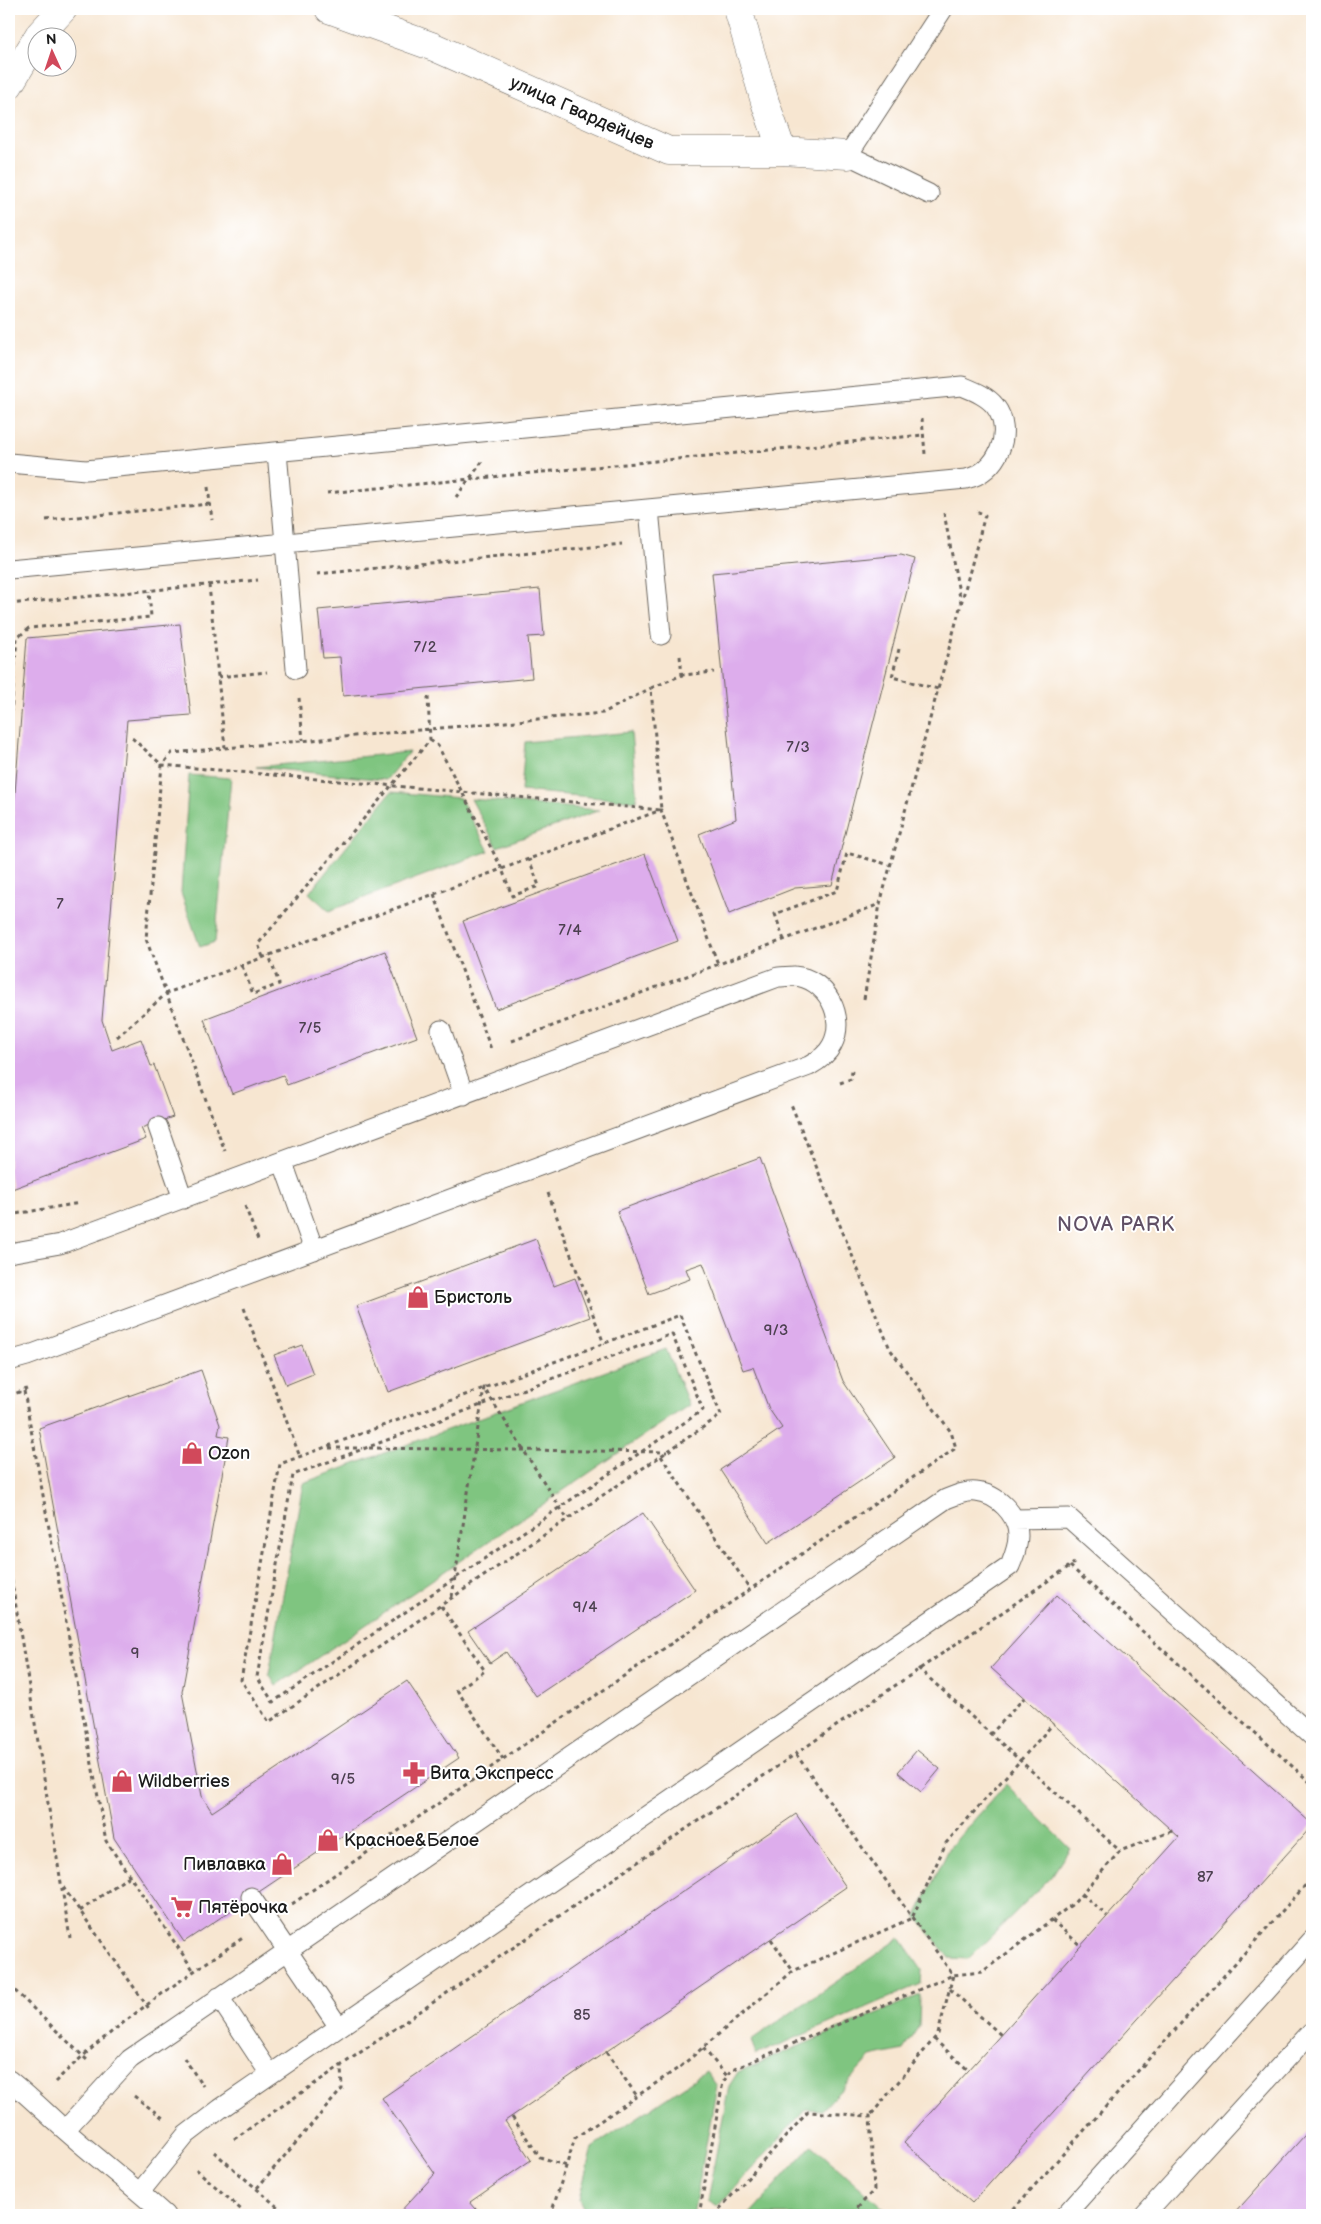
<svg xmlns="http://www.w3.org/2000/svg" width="1321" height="2224" font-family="'Balsamiq Sans',sans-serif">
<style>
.green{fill:#7fc580;stroke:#4e704e}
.building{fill:#ddadec}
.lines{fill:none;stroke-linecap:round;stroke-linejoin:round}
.lane-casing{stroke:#69635b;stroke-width:21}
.street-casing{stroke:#69635b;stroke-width:29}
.path{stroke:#69635b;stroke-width:3;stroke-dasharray:4 4;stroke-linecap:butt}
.lane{stroke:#fff;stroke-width:19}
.street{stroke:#fff;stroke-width:28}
.labels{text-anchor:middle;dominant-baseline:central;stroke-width:4;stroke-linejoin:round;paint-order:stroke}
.number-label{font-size:15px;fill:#4c4050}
.street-label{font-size:18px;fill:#1c1c1c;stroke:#fff}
.poi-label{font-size:18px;fill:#1c1c1c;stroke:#fff;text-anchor:start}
.quarter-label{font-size:20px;letter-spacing:1px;fill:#604f65;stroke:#fff}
</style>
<rect width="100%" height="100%" fill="#fff"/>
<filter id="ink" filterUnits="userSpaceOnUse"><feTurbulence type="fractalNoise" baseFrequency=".02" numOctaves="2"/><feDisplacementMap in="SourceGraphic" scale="10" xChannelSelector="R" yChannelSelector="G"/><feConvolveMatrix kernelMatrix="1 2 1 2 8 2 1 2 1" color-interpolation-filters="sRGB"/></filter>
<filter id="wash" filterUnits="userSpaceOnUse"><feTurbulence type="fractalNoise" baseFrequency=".0096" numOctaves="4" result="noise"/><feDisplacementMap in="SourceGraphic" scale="20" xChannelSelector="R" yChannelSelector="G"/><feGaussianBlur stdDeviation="1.12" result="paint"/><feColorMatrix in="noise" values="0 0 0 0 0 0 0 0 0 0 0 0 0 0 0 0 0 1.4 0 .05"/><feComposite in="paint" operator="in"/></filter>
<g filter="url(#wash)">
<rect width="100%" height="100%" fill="#f7e6d1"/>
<path class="green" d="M631,732l6,69 -116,-10 4,-49z
M409,752l-23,28 -130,-13z
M189,775l42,3 -16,164 -15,5 -19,-54z
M391,792l69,6 29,53 -160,60 -20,-18z
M471,799l129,11 -103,37z
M666,1349l23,56 -413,281 -7,-12 34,-191z
M1006,1784l64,64 -19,29 -83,82 -19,-1 -33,-42 34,-69z
M900,1938l22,32 -1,14 -165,71 -5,-15z
M920,1995l-1,31 -16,24 -32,7 -49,53 -16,-1 -89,98 -10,-6 22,-115 9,-14z
M706,2071l11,15 -24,129h-106l-8,-16 13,-51z
M812,2145l79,70h-142z"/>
<g id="blocks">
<path class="building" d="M901,555l14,4 -83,326 -37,3 -66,26 -30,-80 37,-15 -24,-246z
M540,589l4,47 -16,1 4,41 -189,18 -3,-39 -17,1 -5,-48z
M180,624l11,91 -64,5 -25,300 10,30 29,-11 10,27 3,-1 19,52 -32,11 5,11 -134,50 -3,-19v-299l18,-233z
M645,854l33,87 -182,68 -33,-88z
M385,951l32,86 -130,48 -4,-10 -51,19 -28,-75z
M760,1158l83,223 52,77 -127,85 -48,-73 62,-42 -13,-19 -16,-42 -10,3 -40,-107 -17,6 4,10 -41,15 -32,-83z
M536,1239l18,47 21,-8 15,39 -202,75 -32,-86z
M302,1345l11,29 -27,11 -12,-30z
M201,1370l19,55 -2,10 11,2 -47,255 20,104 10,16 195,-131 52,77 -275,184 -70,-104 -75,-410z
M643,1513l52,77 -159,106 -30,-44 -16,11 -22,-32z
M1057,1595l255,229v2l-340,377 -68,-61 275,-305 -188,-169z
M917,1750l23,19 -19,23 -23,-20z
M796,1814l50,73 -341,234 26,39 -61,42 11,13h-84l38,-41 -53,-76z
M1312,2127v88h-79l71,-79z"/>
</g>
</g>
<g filter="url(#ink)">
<use href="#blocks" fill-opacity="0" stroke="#69635b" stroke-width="1"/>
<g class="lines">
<defs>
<path id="lane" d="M929,194l-81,-39 95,-146
M277,452l19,217
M9,463l77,7 876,-84c12,5 25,10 33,20 20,26 2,67 -29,73l-957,90
M649,509l12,126
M441,1030l23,65
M158,1127l25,72
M283,1163l31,87
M9,1253l51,-9 718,-267c5,0 11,-1 16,-1 32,2 53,41 38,69 -5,10 -14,16 -23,21l-782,290 -18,5
M1014,1519l55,-1 243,218
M251,1897l88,130
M219,1997l51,77
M9,2080c20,16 38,34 57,51 33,29 67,55 99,84
M65,2130l65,-71 816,-560c10,-4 19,-8 30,-7 21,2 42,22 42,44 0,11 -4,20 -8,30l-790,543 -34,26 -46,57
M1065,2215l247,-275
M1144,2215l168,-184"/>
<path id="street" d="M329,9l105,38 235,104h113l66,4
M738,9l27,93 17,49
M9,85l30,-50 24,-26"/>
</defs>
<use href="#lane" class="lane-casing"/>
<use href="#street" class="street-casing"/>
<path class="path" d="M922,418l3,36
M208,487l4,33
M327,493l596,-58
M456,497l26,-35
M944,513l17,90
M46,520l164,-16
M317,574l305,-30
M209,585l16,163 -53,5 -10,12 -16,174 79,212
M9,604l249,-24
M899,649l-7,28 46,12
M680,656l2,19
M218,677l49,-5
M299,698l4,42
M9,738l8,-100 12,-10 122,-11 -2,-26
M132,738l30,27 499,45 -10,-122 31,-13 32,-3
M430,740l8,6 64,123 10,27 27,-10 -10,-27
M225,748l378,-35 48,-25
M434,894l57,155
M784,940l-9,-26 62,-23 10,-38 43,12
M263,957l-5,-13 172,-204 -2,-43
M242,966l11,28 26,-10 -10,-29
M864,999l16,-95
M117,1037l50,-44 494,-183 57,154
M512,1041l368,-137 105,-389 -11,-5
M840,1083l11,-4 1,-9
M548,1193l56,151
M245,1206l13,34
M9,1215l71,-12
M244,1308l56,149
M680,1315l41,100 -452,307 -28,-42 39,-216z
M672,1334l31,76 -430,292 -16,-25 36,-202z
M24,1391l82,450 88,130
M9,1396l18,-7
M329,1448h33
M369,1448l298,4
M661,1456l89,133
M9,1564l61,374
M1070,1566l242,218
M452,1597l32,-209 84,132
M441,1606l44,65 -28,19 46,69
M918,1668l202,183
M990,1735l34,-37
M796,1754l157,221 -15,59 -68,82
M63,1887l87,123
M1082,1894l25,22
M292,1904l664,-456 -5,-16 -61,-83 -99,-245
M80,1911l49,-35
M1052,1920l29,26
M771,1939l22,32
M9,1985l79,76
M950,1989l51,46
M934,2039l34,31
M703,2048l24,28
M606,2052l31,44
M184,2058l19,28
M55,2082c57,-56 123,-100 189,-145
M134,2096l29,22
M512,2117l28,40 27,9
M234,2139l840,-576
M214,2152l73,63
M196,2169l51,46
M257,2188l85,-99 -1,-23
M546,2215l6,-4
M554,2215l-2,-4 23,-73 105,-71 113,-96 119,-53 34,-75 107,-119
M699,2215l24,-133 9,-12 221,-95 29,-3 92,-69 46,-52 52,-20
M714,2215l94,-103 62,4 4,74 -23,25
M1008,2215l304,-337"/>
<use href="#lane" class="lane"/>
<use href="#street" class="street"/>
</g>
</g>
<defs>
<symbol id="shop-bare" viewBox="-9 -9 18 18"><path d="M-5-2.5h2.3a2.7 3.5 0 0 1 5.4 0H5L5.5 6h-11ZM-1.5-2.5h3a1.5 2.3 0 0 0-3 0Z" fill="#d1495b" stroke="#fff" stroke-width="2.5" paint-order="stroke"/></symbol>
<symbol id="pharmacy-bare" viewBox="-9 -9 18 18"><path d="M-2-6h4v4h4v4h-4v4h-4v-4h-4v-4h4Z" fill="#d1495b" stroke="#fff" stroke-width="2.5" paint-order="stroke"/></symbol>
<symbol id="supermarket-bare" viewBox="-9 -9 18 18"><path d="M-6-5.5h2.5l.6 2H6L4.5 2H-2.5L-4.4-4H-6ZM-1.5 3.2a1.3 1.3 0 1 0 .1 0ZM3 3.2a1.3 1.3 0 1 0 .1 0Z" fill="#d1495b" stroke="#fff" stroke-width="2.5" paint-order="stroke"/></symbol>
</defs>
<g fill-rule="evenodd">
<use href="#shop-bare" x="402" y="1281" width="32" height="32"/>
<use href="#shop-bare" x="176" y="1437" width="32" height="32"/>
<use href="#pharmacy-bare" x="398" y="1757" width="32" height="32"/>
<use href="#shop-bare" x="106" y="1765" width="32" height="32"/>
<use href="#shop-bare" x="312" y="1824" width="32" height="32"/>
<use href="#shop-bare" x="266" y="1848" width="32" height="32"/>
<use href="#supermarket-bare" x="166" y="1891" width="32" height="32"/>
</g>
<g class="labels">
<g class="number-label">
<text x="425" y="647">7/2</text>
<text x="798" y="747">7/3</text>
<text x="60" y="904">7</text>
<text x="570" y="930">7/4</text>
<text x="310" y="1028">7/5</text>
<text x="776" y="1330">9/3</text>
<text x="585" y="1607">9/4</text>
<text x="135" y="1653">9</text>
<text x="343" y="1779">9/5</text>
<text x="1205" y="1877">87</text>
<text x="582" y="2015">85</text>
</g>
<g class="street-label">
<text transform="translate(582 113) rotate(24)">улица Гвардейцев</text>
</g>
<g class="poi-label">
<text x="434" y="1297">Бристоль</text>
<text x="208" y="1453">Ozon</text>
<text x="430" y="1773">Вита Экспресс</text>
<text x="138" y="1781">Wildberries</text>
<text x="344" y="1840">Красное&amp;Белое</text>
<text x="266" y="1864" text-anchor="end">Пивлавка</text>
<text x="198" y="1907">Пятёрочка</text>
</g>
<g class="quarter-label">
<text x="1116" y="1225">NOVA PARK</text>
</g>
</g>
<rect width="1321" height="2224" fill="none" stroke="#fff" stroke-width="30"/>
<g transform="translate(52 52) rotate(357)"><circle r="24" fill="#ffffff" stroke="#a4a4a4"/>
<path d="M0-4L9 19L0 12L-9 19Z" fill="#d1495b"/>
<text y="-8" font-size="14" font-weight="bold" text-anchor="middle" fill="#1c1c1c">N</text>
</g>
</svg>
